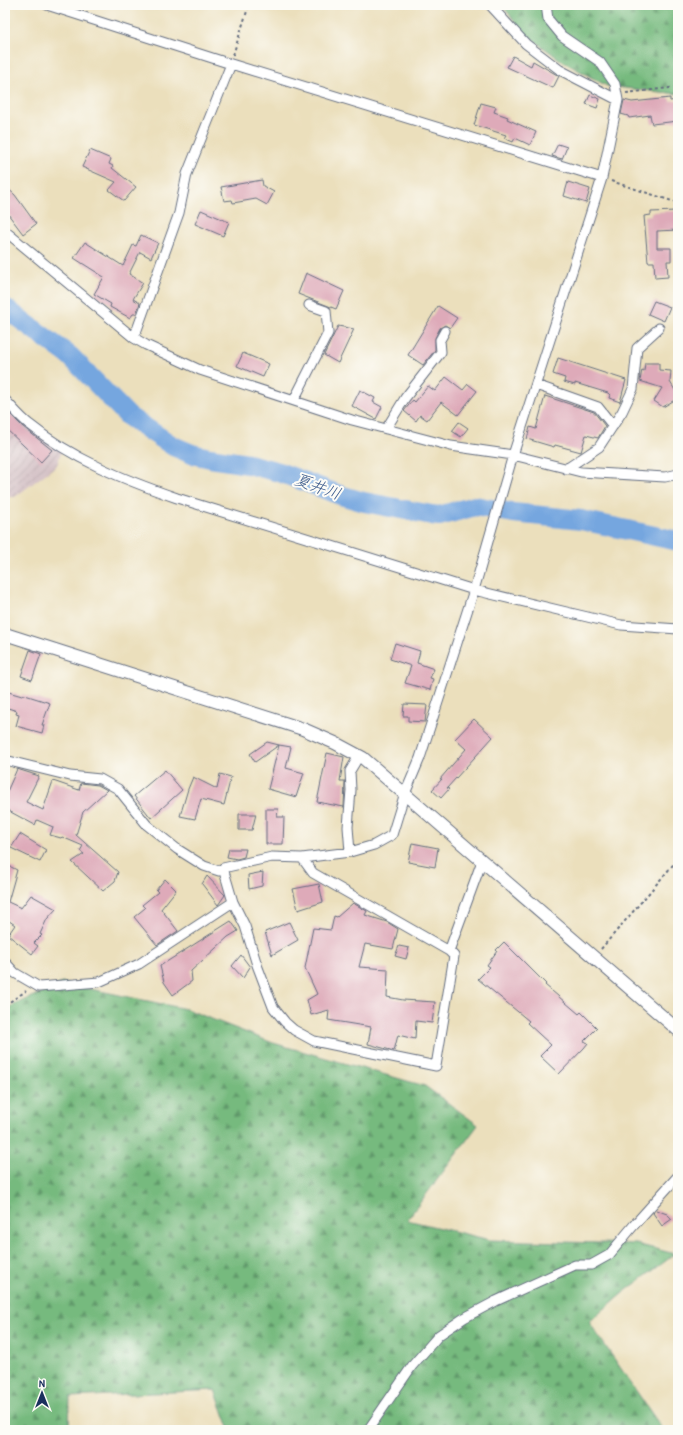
<svg xmlns="http://www.w3.org/2000/svg" width="683" height="1435" font-family="'Patrick Hand','Klee One',sans-serif">
<style>
.industrial{fill:url(#industrial-furrows)}
.forest{fill:url(#forest-firs);stroke:#48746e}
.lines{fill:none;stroke-linecap:round;stroke-linejoin:round}
.river{stroke:#74a6df;stroke-width:20}
.building{fill:#deaab9}
.minor-casing{stroke:#646d7f;stroke-width:11}
.tertiary-casing{stroke:#646d7f;stroke-width:14}
.path{stroke:#646d7f;stroke-width:2;stroke-dasharray:3 3;stroke-linecap:butt}
.minor{stroke:#fff;stroke-width:9}
.tertiary{stroke:#fff;stroke-width:12}
.labels{text-anchor:middle;dominant-baseline:central;stroke-width:4;stroke-linejoin:round;paint-order:stroke}
.water-label{font-size:16px;font-style:italic;fill:#3a598b;stroke:#fdfcf7}
</style>
<defs>
<pattern id="industrial-furrows" width="10" height="10" patternUnits="userSpaceOnUse"><rect width="10" height="10" fill="#d2bec3"/><path d="M-1 1l2-2M0 10L10 0M9 11l2-2" fill="none" stroke="#aa9ba2"/></pattern>
<pattern id="forest-firs" width="22" height="20" patternUnits="userSpaceOnUse"><rect width="22" height="20" fill="#76ba7e"/><path d="M5 1l3.5 6h-7zM16 11l3.5 6h-7z" fill="#60986a"/></pattern>
</defs>
<rect width="100%" height="100%" fill="#fdfcf7"/>
<filter id="ink" filterUnits="userSpaceOnUse"><feTurbulence type="fractalNoise" baseFrequency=".025" numOctaves="2"/><feDisplacementMap in="SourceGraphic" scale="8" xChannelSelector="R" yChannelSelector="G"/><feConvolveMatrix kernelMatrix="1 2 1 2 8 2 1 2 1" color-interpolation-filters="sRGB"/></filter>
<filter id="wash" filterUnits="userSpaceOnUse"><feTurbulence type="fractalNoise" baseFrequency=".012" numOctaves="4" result="noise"/><feDisplacementMap in="SourceGraphic" scale="16" xChannelSelector="R" yChannelSelector="G"/><feGaussianBlur stdDeviation="0.9" result="paint"/><feColorMatrix in="noise" values="0 0 0 0 0 0 0 0 0 0 0 0 0 0 0 0 0 1.4 0 .05"/><feComposite in="paint" operator="in"/></filter>
<g filter="url(#wash)">
<rect width="100%" height="100%" fill="#ebdfbc"/>
<path class="industrial" d="M5,400l58,47 -6,18 -42,32h-10z"/>
<path class="forest" d="M502,5h176v89l-71,-8 -45,-25 -38,-28z
M62,983l124,26 87,34 152,43 53,39 -71,95 83,20 146,4 39,10 -51,38 -35,30 74,108h-433l-15,-40 -145,7 -1,33h-64v-421z"/>
<g class="lines">
<path class="river" d="M5,308l65,48 58,60 45,30 19,8 18,4 38,6 31,8 61,23 24,7 68,13 7,1 36,-10 38,7 68,7 97,21"/>
</g>
<g id="blocks">
<path class="building" d="M513,56l18,10 2,-5 26,15 -6,12 -46,-21z
M590,95l10,4 -3,9 -11,-4z
M670,98v3l8,-1v21l-26,3 -2,-9 -21,3 -1,-2 -7,-2 3,-14 8,2z
M481,103l15,4 -2,5 14,5 -1,2 29,13 -6,13 -15,-7 -2,4 -9,-4 2,-3 -32,-10z
M558,144l9,3 -5,12 -10,-3z
M90,150l21,9 -2,5 4,2 -1,2 24,19 -12,14 -15,-11 7,-8 -34,-15z
M262,180l1,6 11,6 -7,13 -11,-6 -23,4 -1,-3 -8,1 -3,-14z
M568,182l22,7 -4,14 -22,-7z
M5,186l10,9 21,29 -13,10 -18,-24z
M201,210l28,12 -6,14 -28,-12z
M676,211l1,19 -20,1v17h14v13h-4l1,16 -13,1 -1,-16h-6l-4,-46 7,-1v-3z
M141,235l17,8 -7,15 -11,-6 -11,22 14,9 -10,16 7,4 -4,11h-3l-3,4 -20,-11 1,-3 -17,-10 10,-17 -30,-19 11,-16 38,24 10,-21 3,1z
M306,273l38,18 -8,18 -38,-15z
M654,301l16,6 -6,14 -16,-7z
M438,306l19,12 -7,10 -5,-3 -5,3 -5,10v12l-12,15 -15,-10z
M338,326l16,3 -16,34 -14,-8z
M243,353l26,11 -6,13 -26,-11z
M558,358l68,22 -6,22 -11,-4 1,-3 -2,-2 -33,-10v2l-11,-3 1,-4 -12,-4z
M645,363h14v7l12,1 -1,11 8,13v3l-15,9 -9,-6 8,-13 -22,-7 2,-11 2,1z
M446,377l17,13 5,-6 9,7 -19,24 -17,-13 -14,18 -7,-5 -4,6 -12,-10 9,-11 2,2 13,-16 7,5z
M360,390l15,8 -2,4 9,5 -6,12 -24,-13z
M545,396l49,16 11,14 -7,12 -12,-3 -5,17 -26,-7 -1,2 -27,-8 3,-12 6,2z
M5,409l17,17 30,24 -11,12 -36,-34z
M459,422l9,6 -7,9 -9,-6z
M395,643l25,8 -3,12 17,6 -4,9 3,1 -3,11 -25,-7 6,-17 -21,-7z
M30,650l11,4 -9,26 -11,-4z
M5,691l17,5v-2l28,9 -8,22h2l-2,8 -26,-7 3,-11 -3,-1 1,-3 -12,-4z
M404,704l23,1 -2,17 -17,-1v-5h-5z
M474,719l19,18 -46,51 2,1 -8,9 -9,-8 10,-11h-2l26,-30 -11,-10z
M267,742l12,3 -24,17 -5,-8z
M279,745l12,2 -5,21 18,5 -8,24 -28,-8z
M327,753l17,4 -4,24h5l-1,26 -27,-5z
M17,769l22,7 -13,26 17,8 10,-29 26,9 2,-7 17,2 9,5 -24,22 -7,23 42,37 -3,9 -12,10 -31,-29 12,-8 -4,-3 3,-5 -21,-9 -1,1 -11,-3 3,-8 -16,-7 -2,5 -30,-16v-13z
M165,770l17,20 -31,28 -17,-22z
M220,774l11,3 -7,28 -23,-6 -6,20 -15,-3 8,-27 5,-12 24,12z
M266,809h12l-1,8h7l-1,27h-17z
M239,814h17l-4,16h-13z
M20,834l26,16 -6,12 -29,-14z
M412,843l26,5 -3,19 -27,-5z
M229,849h17l-2,8 -7,2 -10,-2z
M5,864l12,6 -9,32 13,6 10,-13 25,14 -9,10 -7,15 2,1 -8,8 4,3 -6,8 -24,-19 7,-10 -10,-7z
M263,872l-1,14 -13,3 -1,-14z
M207,876l18,19 -7,10 -16,-21z
M165,879l11,11 -15,19 17,22 -21,14 -23,-28 11,-9 -3,-3 16,-13 -2,-2z
M319,884l4,18 -25,8 -5,-21z
M353,903l14,8 -2,4 22,7 11,7 -5,20 -28,-5 -6,23 29,2 -1,28 16,3 32,2 -3,21 -16,-2 -1,18 -17,-4 -4,16 -26,-7 3,-17 -43,-7 1,-10 -18,5 -4,-15 10,-6 -12,-26 8,-40 18,2 3,-14 3,1z
M231,921l7,10 -10,6 -37,34 1,10 -19,14 -9,-13 -4,-16z
M289,922l9,18 -26,15 -7,-23z
M504,942l42,42 -1,1 34,29 2,-2 16,16 -13,13 4,2 -4,5 -25,26 -19,-18 11,-11 -24,-22 2,-2 -51,-42 12,-12 -3,-2 10,-14 -1,-1z
M399,946l10,2 -3,11 -11,-3z
M241,955l9,12 -7,11 -11,-12z
M656,1210l11,4 5,5 -10,7 -9,-13z"/>
</g>
</g>
<g filter="url(#ink)">
<use href="#blocks" fill-opacity="0" stroke="#646d7f" stroke-width="1"/>
<g class="lines">
<defs>
<path id="minor" d="M47,5l184,59 371,114
M490,5l36,39 34,26 58,30
M5,231l129,107 12,7 54,25 152,50 99,26 62,9 68,17 84,5 13,-3
M134,338l45,-125 8,-39 44,-110
M536,385l62,22 15,19
M5,400c8,8 15,17 24,24 43,35 96,56 148,74l297,92 147,35 57,4
M294,400l34,-67 -2,-22 -17,-6
M386,429l19,-31 36,-46 -1,-12 5,-9
M566,469l33,-22 23,-35 11,-23 4,-41 22,-20
M5,760l65,16 30,3 18,10 29,36 30,24 27,17 15,5 4,-3 49,-11 30,1 48,-6 24,-7 18,-10 12,-39 16,-38 54,-168 39,-135 89,-277 16,-78 -3,-16 -15,-22 -38,-26 -14,-17 -2,-14
M350,852l-2,-25 3,-37 -1,-19 9,-15
M302,858l11,15 136,78
M223,868l10,34 12,24 12,39 16,42 12,15 9,8 20,11 122,25 18,-110 -5,-5 33,-90
M5,962l10,11 24,14 60,-5 40,-18 94,-62
M368,1430l44,-64 27,-31 25,-17 32,-17 79,-36h16l18,-10 25,-30 44,-49"/>
<path id="tertiary" d="M5,634l298,95 32,14 28,15 315,272"/>
</defs>
<use href="#minor" class="minor-casing"/>
<use href="#tertiary" class="tertiary-casing"/>
<path class="path" d="M233,55l16,-50
M626,93l52,-6
M611,181l67,22
M601,949l77,-90
M5,1005l21,-14"/>
<use href="#minor" class="minor"/>
<use href="#tertiary" class="tertiary"/>
</g>
</g>
<g class="labels">
<g class="water-label">
<text transform="translate(318 486) rotate(20)">夏井川</text>
</g>
</g>
<rect width="683" height="1435" fill="none" stroke="#fdfcf7" stroke-width="20"/>
<g transform="translate(42 1393)" stroke="#fdfcf7" stroke-width="3" paint-order="stroke">
<path d="M0-3L7 15L0 10L-7 15Z" fill="#1b2f5e"/>
<text y="-6" font-size="11" font-weight="bold" text-anchor="middle" fill="#1b2f5e">N</text>
</g>
</svg>
